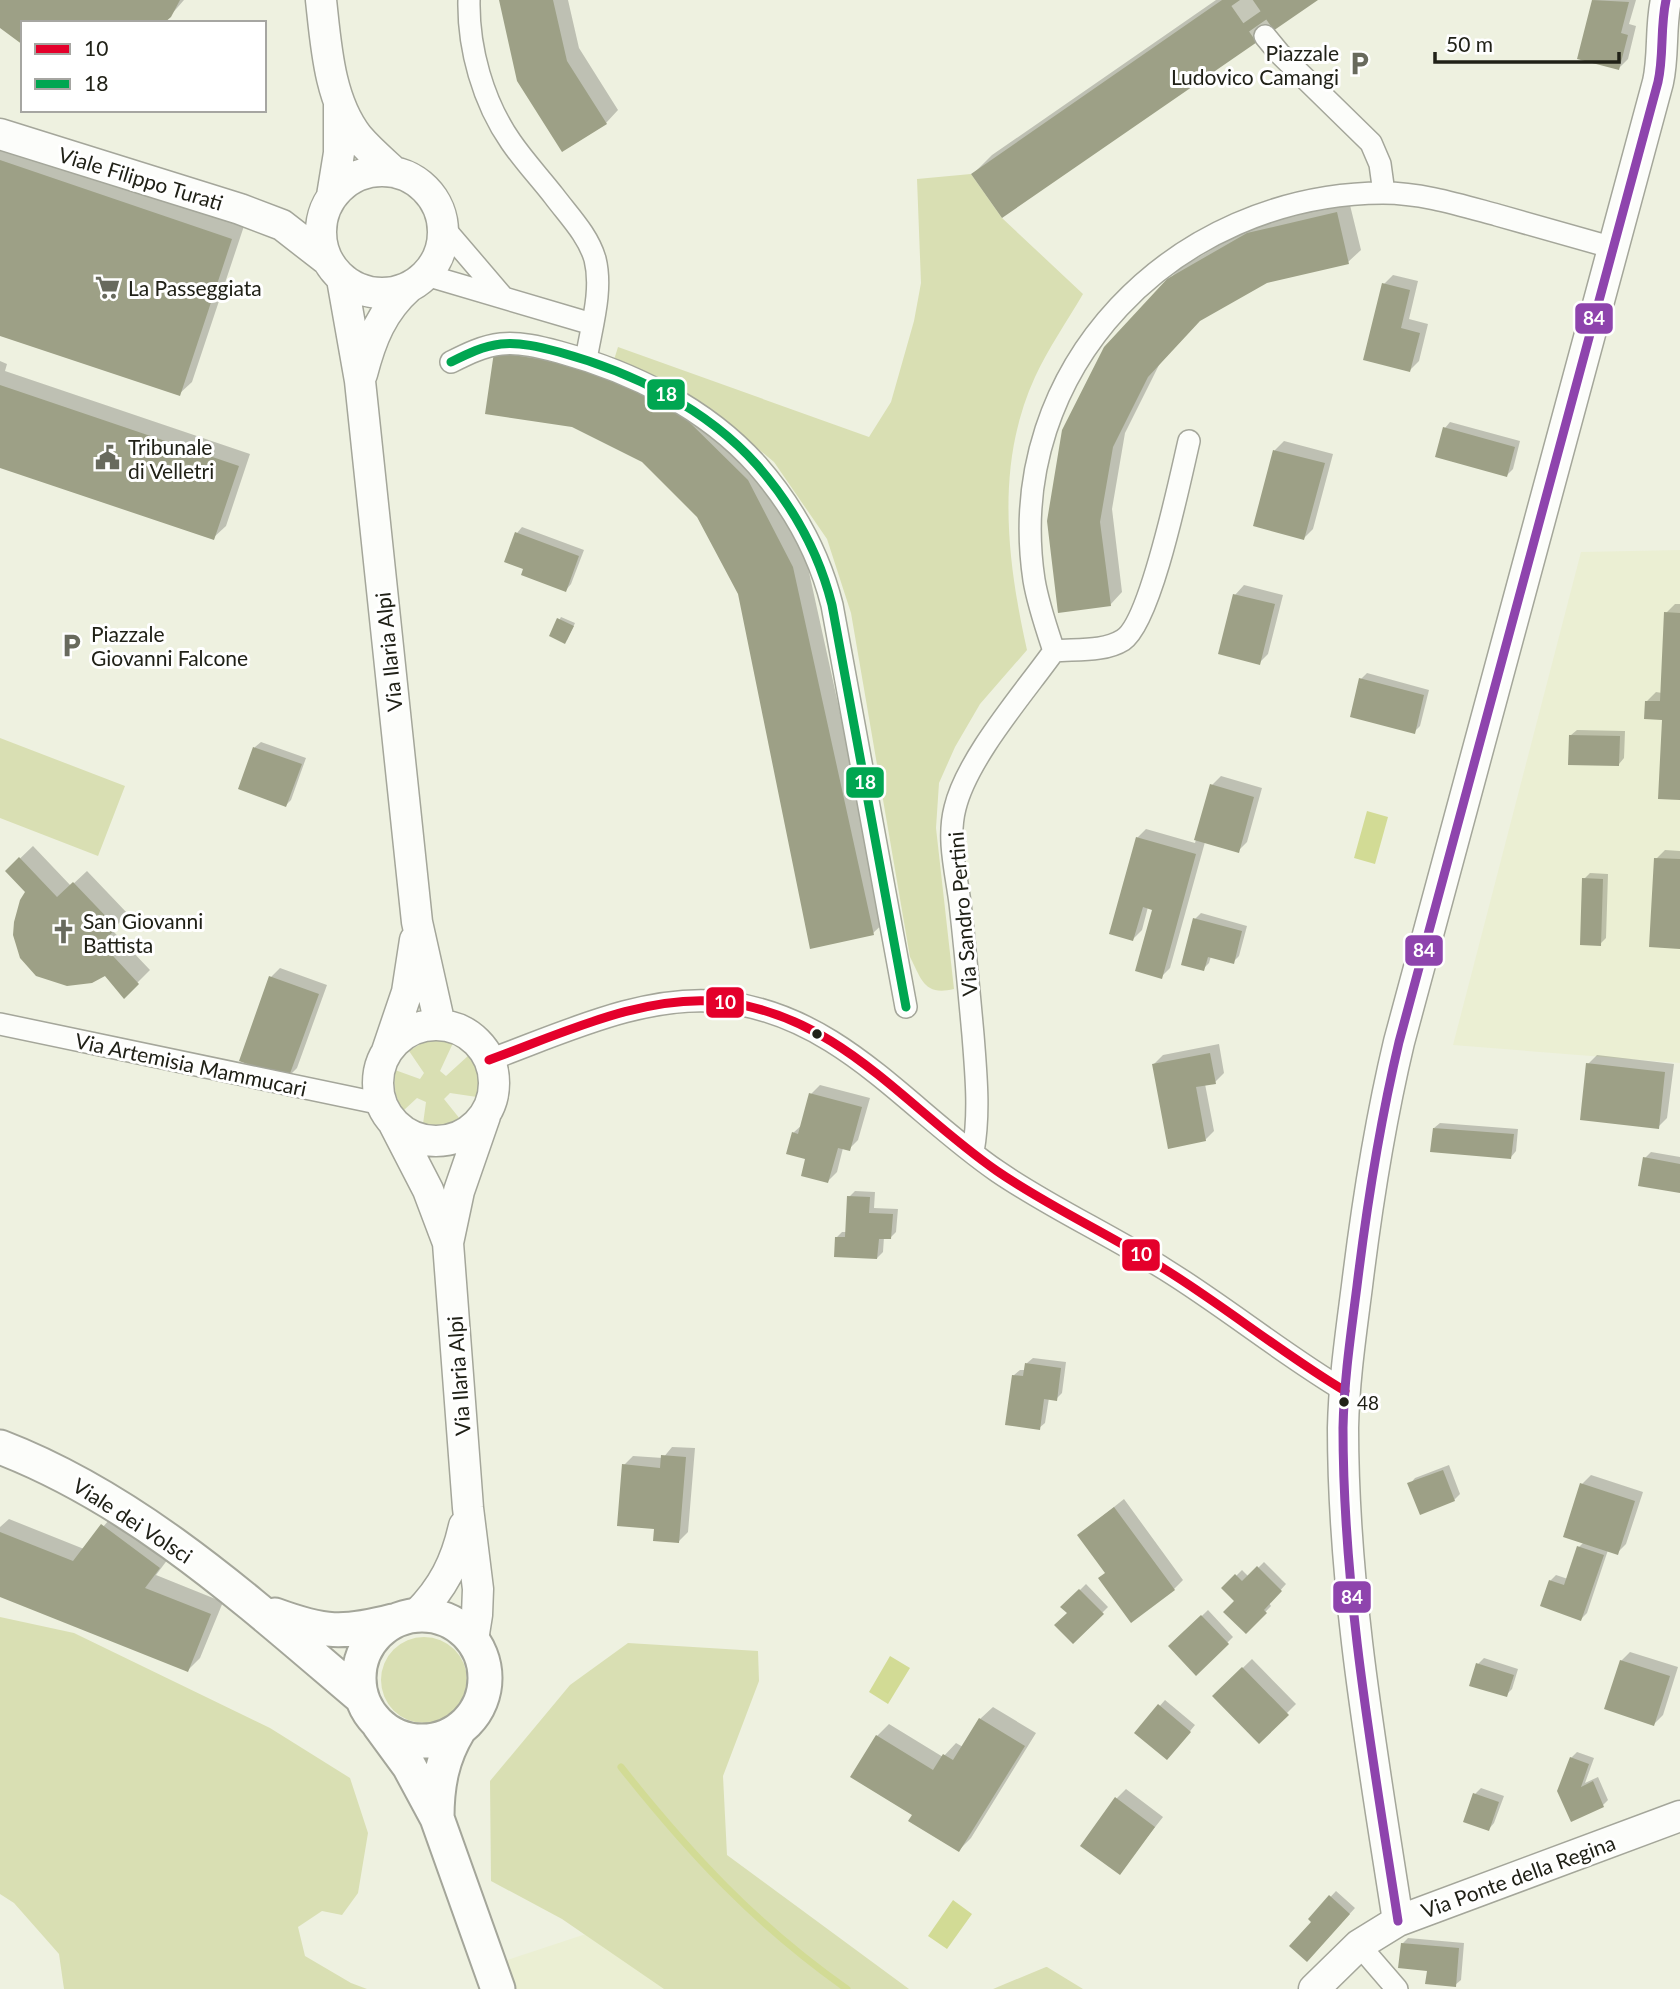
<svg xmlns="http://www.w3.org/2000/svg" width="1680" height="1989" font-family="Lato,sans-serif">
<style>
.built{fill:#ebefd3}
.green{fill:#d9dfb3}
.water{fill:#d2db95}
.shadow{fill:#0003}
.lines{fill:none;stroke-linecap:round;stroke-linejoin:round}
.stream{stroke:#d2db95;stroke-width:7}
.building{fill:#9da086}
.street-tunnel{stroke:#c5c7b8;stroke-width:21;stroke-dasharray:21 10;stroke-linecap:butt}
.street-casing{stroke:#a4a69a;stroke-width:24}
.secondary-casing{stroke:#a4a69a;stroke-width:33}
.primary-casing{stroke:#a4a69a;stroke-width:37}
.street{stroke:#fcfdfa;stroke-width:21}
.secondary{stroke:#fcfdfa;stroke-width:30}
.primary{stroke:#fcfdfa;stroke-width:33}
.bus-1-casing{stroke:#fff;stroke-width:14}
.bus-2-casing{stroke:#fff;stroke-width:14}
.bus-3-casing{stroke:#fff;stroke-width:14}
.bus-1{stroke:#e4002b;stroke-width:9}
.bus-2{stroke:#00a651;stroke-width:9}
.bus-3{stroke:#8e44ad;stroke-width:9}
.bus-dot{fill:#202117;stroke:#fff;stroke-width:2.5}
.labels{text-anchor:middle;dominant-baseline:central;stroke-width:6;stroke-linejoin:round;paint-order:stroke}
.bus-label{font-size:19px;fill:#202117;stroke:#fff;text-anchor:start}
.poi-label{font-size:21px;fill:#202117;stroke:#fff;text-anchor:start}
.street-label{font-size:21px;fill:#202117;stroke:#fff}
.line-badge{stroke:#fff;stroke-width:2.5}
.badge-label{font-size:19px;text-anchor:middle;font-weight:bold;fill:#fff}
</style>
<rect width="100%" height="100%" fill="#eef1e0"/>
<path class="built" d="M1680,550v513l-227,-18 128,-493z
M604,1928l61,61h-155l-9,-27z"/>
<path class="green" d="M971,174l31,44 81,76c-16,27 -35,55 -48,83 -40,87 -28,183 -8,273l-47,54 -25,43 -16,36 -3,45 18,161c-30,7 -32,-9 -44,-32l-59,-344 -24,-74 -53,-77 -53,-44 -60,-39 -48,-16 5,-16 251,90 22,-35 23,-81 7,-38 -4,-104z
M0,738l125,48 -27,70 -98,-38z
M439,1040l14,3 -13,28 6,5 23,-21c10,13 12,27 8,42l-27,-4 -6,6 16,20c-11,7 -25,9 -37,5l3,-22 -9,-4 -14,13c-8,-15 -10,-25 -8,-41l25,9 4,-6 -15,-22 16,-10z
M0,1617l74,16 196,95 80,50 18,55 -10,60 -16,22 -20,-4 -24,16 7,29 46,27 16,6h-303l-5,-35 -45,-51 -14,-9z
M381 1680a43 43 0 1 1 86 0a43 43 0 1 1-86 0Z
M628,1643l130,8 1,30 -36,95 4,79 182,134h-245l-102,-70 -71,-38 -1,-100 80,-96z
M1047,1967l36,22h-90l53,-22z"/>
<path class="water" d="M1367,811l21,6 -13,47 -21,-6z
M890,1656l20,12 -22,36 -19,-12z
M953,1900l19,14 -25,35 -19,-13z"/>
<path class="shadow" d="M0,0h184l-14,16 -147,7 -23,3z
M500,0h68l11,48 39,62 -12,13z
M1216,0h98l-341,174 19,-19z
M1594,0h42l-7,24 7,2 -8,33 -9,9 -40,-11z
M0,144l244,82 -52,156 -13,12 -179,-60z
M1349,201l12,49 -13,12 -82,19 -65,38 -41,44 -35,70 -13,76 10,83 -12,13 -46,-175 104,-150 14,-13 79,-46z
M1393,275l25,6 -9,38 19,5 -9,37 -9,9 -26,-86z
M508,341l96,14 87,44 69,68 45,87 81,367 -13,12 -134,-339 -40,-78 -56,-55 -71,-35 -85,-13z
M0,361l7,3 -2,7 245,83 -24,72 -13,12 -213,-72z
M1450,422l70,19 -7,28 -6,6 -62,-47z
M1284,441l49,13 -20,75 -9,9 -49,-13 20,-75z
M522,527l62,23 -13,34 -5,6 -41,-22 -8,-35z
M1244,585l39,10 -15,59 -9,9 -24,-68z
M1675,604h5v194l-16,-79 -18,-17 10,-10 6,1 4,-80z
M561,617l14,6 -8,17 -16,-5z
M1367,673l62,17 -9,36 -6,6 -53,-53z
M1577,730l48,1 -1,27 -5,6 -48,-29z
M261,742l45,16 -15,42 -5,5 -46,-17 15,-41z
M1221,776l41,12 -15,54 -9,9 -33,-9 -35,126 -9,9 -7,-68 -6,-2 -6,23 -9,9 4,-101 9,-9 49,14 17,-58z
M33,846l38,40 16,-15 41,43 -16,16 38,40 -26,26 -117,-125z
M1665,850l15,1v96l-24,-88z
M1590,873l18,1 -2,64 -6,6 -16,-65z
M1201,913l46,13 -8,30 -6,6 -22,-6 -2,7 -6,6 -8,-50z
M280,968l47,17 -30,83 -9,9 -17,-100z
M1219,1044l5,29 -9,9 -10,2 9,47 -9,9 -51,-76 9,-9z
M1597,1055l77,9 -7,54 -9,9 -70,-63z
M820,1085l50,13 -12,42 -9,9 -6,-1 -6,24 -9,9 -21,-23 -14,-25 10,-9 8,-30z
M1440,1123l78,6 -2,22 -5,6 -77,-29z
M1651,1152l29,5v35l-35,-34z
M855,1191l20,1 -1,16 24,1 -2,23 -6,6 -6,-1 -1,15 -6,6 -40,-21 5,-5h5l2,-35z
M1033,1358l33,4 -4,31 -6,6 -7,-1 -4,25 -6,5 -25,-53 6,-5h6l1,-7z
M672,1447l23,1 -7,84 -9,9 -23,-13 -32,-63 9,-9 30,2z
M1449,1465l11,29 -6,6 -44,-16 5,-6z
M1591,1475l52,17 -17,52 -9,9 -9,-3 -21,63 -6,6 -31,-38 6,-6 12,4 11,-32 5,-5 -2,-58z
M1124,1499l59,81 -9,9 -68,-17 -27,-37z
M115,1513l56,42 -15,20 67,27 -23,56 -12,12 -188,-75v-68l9,-8 75,30z
M1264,1562l22,22 -17,19 2,3 -25,26 -9,-31 -13,-13 18,-18 7,7z
M1086,1584l22,23 -35,35 -4,-29 -6,-6z
M1208,1610l25,27 -36,36 -26,-27z
M1630,1652l48,15 -15,48 -9,9 -33,-63z
M1484,1658l34,11 -6,20 -6,6 -28,-31z
M1252,1659l44,45 -37,37 -45,-45z
M1165,1700l30,25 -22,27 -36,-20z
M993,1707l43,26 -65,105 -12,12 -45,-36 -37,-78 12,-12 54,33 13,-14 7,4 17,-28z
M1577,1752l17,6 -9,25 13,-6 10,23 -5,5 -32,14v-61z
M1481,1788l23,8 -10,27 -5,6 -14,-35z
M1126,1789l37,28 -44,56 -2,-75z
M1336,1891l19,17 -42,46v-32l-3,-3z
M1408,1938l56,5 -3,37 -6,5 -27,-15 -26,-26z"/>
<g class="lines">
<path class="stream" d="M621,1767c69,87 135,158 226,222"/>
</g>
<path class="building" d="M0,0h180l-9,17 -7,6h-141v22l-23,-17z
M499,0h54l14,61 40,63 -45,28 -45,-71z
M1222,0h96l-316,218 -31,-44z
M1592,0l37,2 -8,31 7,2 -9,35 -42,-11z
M0,160l232,79 -52,157 -180,-60z
M1337,212l12,52 -82,19 -67,38 -52,56 -35,70 -13,75 11,84 -53,7 -11,-92 15,-91 42,-83 63,-68 80,-46z
M1382,283l28,7 -9,38 19,5 -10,39 -47,-12z
M494,352l97,15 87,44 70,69 45,87 81,368 -64,14 -72,-355 -41,-77 -55,-55 -70,-35 -87,-13z
M0,385l239,81 -25,74 -214,-72z
M1443,427l72,20 -8,30 -72,-20z
M1273,450l52,13 -21,77 -51,-14z
M515,532l64,24 -13,36 -45,-17 2,-6 -19,-7z
M1233,594l42,10 -15,61 -42,-11z
M1664,612l16,1v187l-22,-1 4,-79 -18,-1 1,-18h15z
M557,618l17,8 -9,18 -16,-8z
M1359,678l65,17 -9,39 -65,-17z
M1569,735l51,1 -1,30 -51,-1z
M253,747l49,17 -16,43 -48,-18z
M1210,784l44,13 -15,56 -45,-13z
M1136,837l60,17 -34,125 -27,-8 17,-61 -9,-3 -10,34 -24,-7z
M19,857l38,40 16,-15 44,46 -16,15 38,41 -15,15 -19,-23 -13,7 -25,3 -31,-10 -16,-18 -7,-23 1,-13 6,-22 5,-8 -20,-21z
M1654,858l26,1v90l-31,-2z
M1582,878l21,1 -2,67 -21,-1z
M1193,918l49,13 -8,33 -26,-7 -4,14 -23,-6z
M269,976l50,18 -31,85 -49,-18z
M1210,1053l6,31 -20,3 10,54 -38,8 -16,-85z
M1586,1063l79,9 -6,57 -79,-9z
M809,1093l53,14 -12,44 -12,-3 -10,35 -27,-7 4,-17 -19,-5 6,-22 6,2z
M1433,1128l81,6 -3,25 -81,-7z
M1643,1157l37,7v29l-42,-7z
M847,1196l23,1 -1,16 24,1 -2,25h-12l-2,20 -43,-2 1,-20h10z
M1025,1363l36,5 -4,33 -13,-2 -4,31 -35,-5 7,-50 11,1z
M661,1455l25,2 -7,86 -26,-2 1,-12 -37,-3 5,-62 38,4z
M1443,1470l12,31 -35,14 -13,-32z
M1580,1483l55,18 -17,54 -55,-18z
M1114,1507l61,83 -44,33 -33,-45 7,-5 -28,-38z
M101,1524l59,44 -15,20 66,26 -23,58 -188,-75v-65l73,29z
M1577,1546l27,9 -23,66 -41,-15 9,-26 15,5z
M1257,1566l25,25 -18,19 3,3 -21,21 -23,-22 11,-11 -13,-13 14,-14 7,7z
M1079,1589l25,25 -31,30 -19,-19 13,-12 -7,-6z
M1201,1615l28,29 -33,32 -28,-30z
M1620,1660l50,16 -16,50 -50,-17z
M1476,1663l38,12 -7,22 -38,-11z
M1242,1667l47,48 -30,29 -47,-48z
M1158,1704l33,28 -24,28 -33,-27z
M979,1718l46,28 -66,106 -51,-31 4,-6 -62,-38 26,-42 57,35 10,-16 10,6z
M1570,1757l19,7 -8,23 12,-6 11,26 -33,15 -14,-31z
M1473,1793l26,9 -10,29 -26,-9z
M1115,1797l40,30 -35,48 -40,-29z
M1329,1895l21,19 -43,48 -18,-16 22,-24 -3,-3z
M1401,1943l58,5 -3,39 -31,-3 2,-13 -29,-3z"/>
<g class="lines">
<path class="street-tunnel" d="M1240,0l25,36"/>
<defs>
<path id="street" d="M469,0c-1,48 14,102 42,142 13,19 29,36 43,54 15,20 34,39 41,63 8,32 -4,69 -9,101
M1265,36l14,17 92,90 9,21 4,29
M443,227l59,69
M426,275l166,49
M451,362c16,-8 32,-16 50,-18 19,-2 39,3 58,8 73,20 147,56 198,113 35,40 62,88 75,140l74,402
M1054,651c-8,-24 -16,-47 -20,-71 -32,-213 142,-386 349,-387 39,0 77,12 114,22 39,11 78,22 117,33
M0,1024l382,80
M489,1060c72,-26 156,-67 234,-58 116,13 184,107 274,169 54,37 114,64 169,99 61,38 117,84 179,121
M973,1152c7,-39 3,-78 0,-117 -4,-44 -8,-88 -13,-132 -4,-31 -13,-64 -5,-95 12,-50 69,-115 99,-157 22,-2 50,1 69,-11 28,-18 57,-161 66,-199
M1359,1945l38,44"/>
<path id="secondary" d="M321,0c5,45 8,100 37,137 11,13 24,24 36,35
M0,134l240,75 42,16 45,35
M321 232a61 61 0 1 1 122 0a61 61 0 1 1-122 0Z
M332,196l7,-43v-49
M342,279l18,102 57,541 23,103
M362,374c9,-35 20,-63 47,-87
M378 1083a58 58 0 1 1 116 0a58 58 0 1 1-116 0Z
M387,1051l20,-59 8,-52
M394,1124l34,66 20,53 20,265 10,81 -1,26 -4,25
M448,1243l11,-52 26,-75
M417,1614c26,-26 39,-52 47,-88
M1398,1921c-25,-162 -55,-328 -55,-493 1,-48 8,-95 14,-142 10,-82 23,-164 42,-244l259,-960c6,-27 2,-54 8,-82
M1314,1989l45,-44 39,-24 282,-105"/>
<path id="primary" d="M0,1447c138,53 250,156 361,250
M275,1615c49,18 68,19 118,6
M359 1678a63 63 0 1 1 126 0a63 63 0 1 1-126 0Z
M379,1725l30,41 28,52 61,171
M437,1818c0,-33 5,-60 22,-88"/>
</defs>
<use href="#street" class="street-casing"/>
<use href="#secondary" class="secondary-casing"/>
<use href="#primary" class="primary-casing"/>
<use href="#street" class="street"/>
<use href="#secondary" class="secondary"/>
<use href="#primary" class="primary"/>
<defs>
<path id="bus-1" d="M489,1060c72,-26 156,-67 234,-58 116,13 184,107 274,169 54,37 114,64 169,99 61,38 117,84 179,121"/>
<path id="bus-2" d="M451,362c16,-8 32,-16 50,-18 19,-2 39,3 58,8 73,20 147,56 198,113 35,40 62,88 75,140l74,402"/>
<path id="bus-3" d="M1398,1921c-25,-162 -55,-328 -55,-493 1,-48 8,-95 14,-142 10,-82 23,-164 42,-244l259,-960c6,-27 2,-54 8,-82"/>
</defs>
<use href="#bus-1" class="bus-1-casing"/>
<use href="#bus-2" class="bus-2-casing"/>
<use href="#bus-3" class="bus-3-casing"/>
<use href="#bus-1" class="bus-1"/>
<use href="#bus-2" class="bus-2"/>
<use href="#bus-3" class="bus-3"/>
</g>
<defs>
<symbol id="parking-bare" viewBox="-9 -9 18 18"><path d="M-3.5-5.5H1a3.5 3.5 0 0 1 0 7H-1V5.5H-3.5ZM-1-3.4V-.6H.8a1.4 1.4 0 0 0 0-2.8Z" fill="#686a5d" stroke="#fff" stroke-width="2.5" paint-order="stroke"/></symbol>
<symbol id="supermarket-bare" viewBox="-9 -9 18 18"><path d="M-6-5.5h2.5l.6 2H6L4.5 2H-2.5L-4.4-4H-6ZM-1.5 3.2a1.3 1.3 0 1 0 .1 0ZM3 3.2a1.3 1.3 0 1 0 .1 0Z" fill="#686a5d" stroke="#fff" stroke-width="2.5" paint-order="stroke"/></symbol>
<symbol id="civic-bare" viewBox="-9 -9 18 18"><path d="M-.6-6.5H3V-4.5H.6V-3L4-1V1h2V6H-6V1h2V-1L-.6-3ZM-1.2 2.5V6h2.4V2.5Z" fill="#686a5d" stroke="#fff" stroke-width="2.5" paint-order="stroke"/></symbol>
<symbol id="church-bare" viewBox="-9 -9 18 18"><path d="M-1.2-6h2.4v3.5h3.3v2.4h-3.3V6h-2.4V-.1h-3.3v-2.4h3.3Z" fill="#686a5d" stroke="#fff" stroke-width="2.5" paint-order="stroke"/></symbol>
</defs>
<g fill-rule="evenodd">
<use href="#parking-bare" x="1342" y="46" width="35" height="35"/>
<use href="#supermarket-bare" x="90" y="270" width="35" height="35"/>
<use href="#civic-bare" x="90" y="440" width="35" height="35"/>
<use href="#parking-bare" x="54" y="628" width="35" height="35"/>
<use href="#church-bare" x="46" y="914" width="35" height="35"/>
</g>
<g class="bus-dot">
<circle cx="817" cy="1034" r="6"/>
<circle cx="1344" cy="1402" r="6"/>
</g>
<g class="labels">
<g class="bus-label">
<text x="1357" y="1402">48</text>
</g>
<g class="poi-label">
<text x="1339" y="52" text-anchor="end">Piazzale<tspan x="1339" dy="24">Ludovico Camangi</tspan></text>
<text x="128" y="287">La Passeggiata</text>
<text x="128" y="446">Tribunale<tspan x="128" dy="24">di Velletri</tspan></text>
<text x="91" y="633">Piazzale<tspan x="91" dy="24">Giovanni Falcone</tspan></text>
<text x="83" y="920">San Giovanni<tspan x="83" dy="24">Battista</tspan></text>
</g>
<g class="street-label">
<text transform="translate(141 178) rotate(17)">Viale Filippo Turati</text>
<text transform="translate(388 652) rotate(-96)">Via Ilaria Alpi</text>
<text transform="translate(962 914) rotate(-95)">Via Sandro Pertini</text>
<text transform="translate(191 1064) rotate(12)">Via Artemisia Mammucari</text>
<text transform="translate(458 1376) rotate(-94)">Via Ilaria Alpi</text>
<text transform="translate(133 1520) rotate(33)">Viale dei Volsci</text>
<text transform="translate(1518 1876) rotate(-20)">Via Ponte della Regina</text>
</g>
</g>
<g class="line-badge">
<rect x="1574" y="302" width="40" height="33" rx="7" fill="#8e44ad"/>
<rect x="646" y="378" width="40" height="33" rx="7" fill="#00a651"/>
<rect x="845" y="766" width="40" height="33" rx="7" fill="#00a651"/>
<rect x="1404" y="934" width="40" height="33" rx="7" fill="#8e44ad"/>
<rect x="705" y="986" width="40" height="33" rx="7" fill="#e4002b"/>
<rect x="1121" y="1238" width="40" height="34" rx="7" fill="#e4002b"/>
<rect x="1332" y="1580" width="40" height="34" rx="7" fill="#8e44ad"/>
</g>
<g class="badge-label">
<text x="1594" y="325">84</text>
<text x="666" y="401">18</text>
<text x="865" y="789">18</text>
<text x="1424" y="957">84</text>
<text x="725" y="1009">10</text>
<text x="1141" y="1261">10</text>
<text x="1352" y="1604">84</text>
</g>
<rect x="21" y="21" width="245" height="91" fill="#ffffff" stroke="#a6a6a2" stroke-width="2"/>
<rect x="35" y="44" width="35" height="10" fill="#e4002b" stroke="#a6a6a2" stroke-width="2"/>
<text x="84" y="56" font-size="21" fill="#202117">10</text>
<rect x="35" y="79" width="35" height="10" fill="#00a651" stroke="#a6a6a2" stroke-width="2"/>
<text x="84" y="91" font-size="21" fill="#202117">18</text>
<path d="M1435 52v10h184v-10" fill="none" stroke="#202117" stroke-width="3.5"/>
<text x="1446" y="52" font-size="21" fill="#202117" stroke="#ffffff" stroke-width="5" paint-order="stroke">50 m</text>
</svg>
